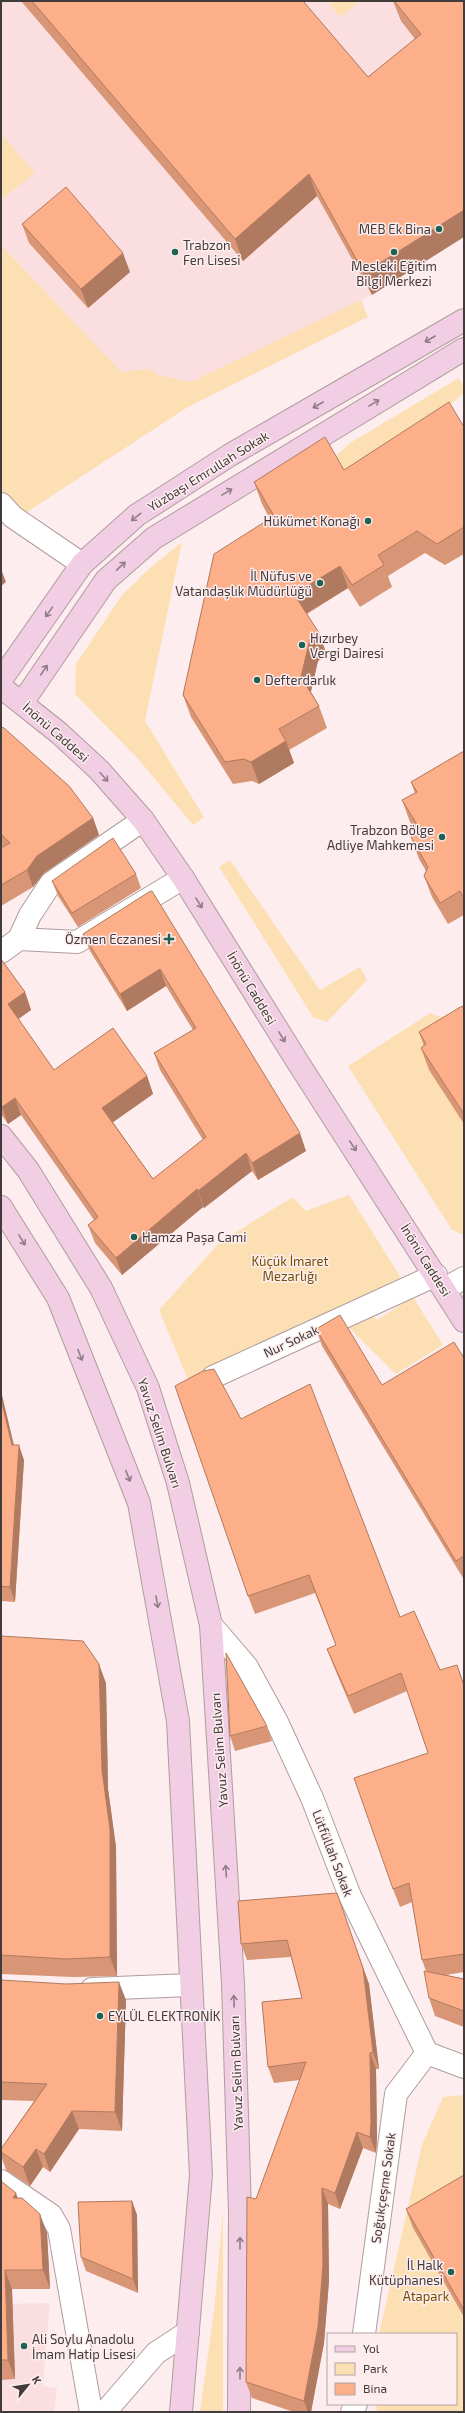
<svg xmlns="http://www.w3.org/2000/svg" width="465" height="2413" font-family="'Exo 2',sans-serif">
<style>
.built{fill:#fbdfe0}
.green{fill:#fce0b4}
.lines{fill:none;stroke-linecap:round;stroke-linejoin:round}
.street-casing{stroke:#af9d9d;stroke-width:24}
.secondary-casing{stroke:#af9d9d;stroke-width:24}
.street{stroke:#fff;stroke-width:22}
.secondary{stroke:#f1cee4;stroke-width:22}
.wall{fill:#d99676}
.shaded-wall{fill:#b07a60}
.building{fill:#fcaf89;stroke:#b07a60}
.oneway{stroke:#917d87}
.poi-dot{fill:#206251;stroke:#fdedee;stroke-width:1.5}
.labels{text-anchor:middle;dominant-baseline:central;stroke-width:3;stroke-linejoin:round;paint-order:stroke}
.poi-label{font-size:13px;fill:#423b3b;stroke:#fdedee;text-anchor:end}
.street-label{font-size:13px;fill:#423b3b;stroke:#fdedee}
.park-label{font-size:13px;fill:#744f00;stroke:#fdedee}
</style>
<rect width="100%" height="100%" fill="#fdedee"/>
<path class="built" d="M1,1h424l4,55 -104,153 47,86 -11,5 7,17 -180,90 -187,83z
M50,2303l-7,83 14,2 -3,24h-53v-108z"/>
<path class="green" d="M328,1h33l-21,16z
M1,134l34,39 -34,27z
M1,245l120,127 29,-3 7,6 34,7 170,-82 7,17 -180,90 -164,107 -23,-24z
M459,378l5,8v7l-112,98 -19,-32 17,-16z
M182,542l-37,179 59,96 -11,8 -53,-64 -65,-67 1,-30 46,-69 28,-27z
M230,860l90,130 40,-23 7,13 -40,42 -14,-5 -94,-150z
M430,1013l34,13 -35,44 35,53v112l-12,-5 -104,-164z
M349,1195l94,150 -47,29 -51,-50 25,-12 7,8 28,-18 -7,-12 -210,90 -29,-70 61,-68 73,-45 13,14z
M464,2095v317h-87l-1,-8h80v-70h-77l43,-189 21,-48z
M223,2210v202h-23l15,-110z"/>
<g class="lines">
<defs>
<path id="street" d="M1,504l12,13 69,47
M19,939l11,-24 21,-32 92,-63
M1,952l18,-13 58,3 106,-64
M444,1289l20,-11
M213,1377l223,-102
M211,1625l36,42 30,55 35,76 38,98 77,157 37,14
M92,1989l98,-4
M1,2181l50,34 8,14 32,183
M364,2334l32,-240 31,-41
M105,2412l51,-59 32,-21
M352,2412l4,-8"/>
<path id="secondary" d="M1,680l81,-116 55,-49 93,-60 234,-135
M1,687l58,46 40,37 44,50 40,58 114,183 167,260
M22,703l84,-123 48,-42 310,-189
M1,1136l27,34 73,118 47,100 30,95 33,142 22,358 7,230 -1,199
M1,1207l57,91 81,205 39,218 23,454 -20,237"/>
</defs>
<use href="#street" class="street-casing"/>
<use href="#secondary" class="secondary-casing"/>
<use href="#street" class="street"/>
<use href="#secondary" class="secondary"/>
</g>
<path class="wall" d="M21,1h282l65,76 47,-38 -14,-18 -8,-20h71l-92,294 -55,-99 -74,65z
M22,224l108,48 -42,36 -59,-65z
M464,427v127l-19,11 -20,-12 -37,23 4,11 -32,20 -12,-19 -41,26 20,41 -9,6 -7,31 8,14 8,22 -38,22 5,13 -35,21 -7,-3 -19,3 -42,-67 -8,-22 87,-176 -8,-15 -8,-22 90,-12z
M1,727l92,91 6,17 -55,38 -11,14 -32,19v-58l2,-1 -2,-2z
M464,751v164l-16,9 -16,-27 -8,-21 2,-5 -7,-12 -8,-22 6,-4 -7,-11 -8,-22 13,-7 -4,-11z
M136,874l5,14 -63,39 -20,-31 -6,-15z
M149,892l157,259 -48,29 -6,-9 -48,37 -1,-1 -81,68 -27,-32 -7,-18 6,-5 -73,-105 -13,9 -7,-10v-155l24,33 6,18 -13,9 36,51 93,6 6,18 -40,28 40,57 50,-39 -43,-70 -6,-17 39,-23 -27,-44 -39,25 -37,-60 -7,-17z
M464,1009v115l-35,-54 -8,-22 3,-2 -5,-14z
M316,1329l66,56 82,-27v220h-1l-141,-232z
M1,1391l13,54 10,15 -9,142 -14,-1z
M241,1419l159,198 40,53 17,-5 7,20v287l-18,3 18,4v48l-29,-11 -6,-18 -3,-27 -4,-11 -10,-58 -12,5 -7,-18 35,-136 -21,-62 -53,23 -20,-47 -7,-18 9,-4 -21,-52 -60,21 -7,-18z
M1,1636l105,47 2,106 8,58 1,129 -44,1 -72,-3z
M267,1726l5,15 -37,10 -5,-15z
M342,1909l27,75 10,85h-3l1,70 -1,14 -13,-5 -23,61 -12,-5 1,77 -5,62 -13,69h-17l-42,-14 -6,-16 10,-183 44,-119 -26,3 -6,-16 34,-69 -11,-41 -44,3 -6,-16z
M1,1980l125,20 -4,131 -43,-2 -29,43 -7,-5 -13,19 -24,-16 -5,-14v-7l33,-48 -33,-1z
M464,2175v142l-51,-89 -7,-19z
M1,2181l17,17 29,35 3,56h-38l3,90 -14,1z
M132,2201l5,14 1,78 -52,-22 -5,-14z"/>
<path class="shaded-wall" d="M309,174l8,22 -74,65 -8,-22z
M464,210v27l-92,58 -8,-22z
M123,253l7,19 -42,36 -7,-19z
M340,566l8,22 -46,28 -8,-22z
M1,569l5,13 -5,4z
M319,633l8,22 -9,6 -9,38 -8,-22 9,-38z
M286,741l8,22 -35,21 -8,-22z
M93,818l6,17 -55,38 -11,14 -6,-17 10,-14z
M160,969l6,17 -39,25 -7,-17z
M25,992l6,18 -17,12 -6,-18z
M147,1076l6,18 -44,31 -7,-17z
M15,1098l6,17 -13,9 -6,-17z
M300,1133l6,18 -48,29 -6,-17z
M246,1153l6,18 -48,37 -6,-17z
M197,1189l6,18 -81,68 -6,-17z
M1,1391l16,69 -5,-15 -11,-46z
M19,1445l5,15 -9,142 -5,-15z
M99,1664l7,19 2,106 8,58 1,129 -7,-19 -8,-187z
M342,1909l27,75 10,85 -6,-17z
M119,1982l7,18 -4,131 -7,-19z
M370,2053l6,16 1,70 -1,14 -6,-16z
M72,2111l7,18 -29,43 -6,-18z
M357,2132l6,16 -23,61 -5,-16z
M36,2149l7,18 -13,19 -7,-19z
M322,2188l6,16 1,77 -5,62 -13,69h-3l-4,-11z
M16,2193l7,20 -10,-15z
M132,2201l5,14 1,78 -5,-14z
M40,2214l7,19 3,56 -7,-19z
M5,2270l7,19 3,90 -7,-19z"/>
<path class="building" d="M32,1h271l65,76 53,-43 -27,-33h70v209l-100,63 -55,-99 -74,65z
M66,187l57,66 -42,36 -59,-65z
M449,402l15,25v100l-27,17 -20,-13 -39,24 6,10 -32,20 -12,-19 -46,28 25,39 -9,6 -9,38 18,29 -40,23 7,12 -35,21 -7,-3 -19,3 -42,-67 31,-141 60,-38 -20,-34 71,-45 19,33z
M1,727l3,1 65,58 24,32 -56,38 -10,14 -26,15v-37l9,-5 -9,-9z
M464,751v147l-4,-7 -20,12 -16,-27 4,-9 -17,-30 10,-6 -19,-31 15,-8 -6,-10z
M113,838l23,36 -64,39 -20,-32z
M152,891l148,242 -48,30 -6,-10 -48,38 -1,-2 -81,69 -28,-33 10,-8 -83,-119 -13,9 -1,-2v-146l24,33 -17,12 46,66 59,-42 34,48 -45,32 51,71 53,-42 -52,-84 42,-25 -36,-59 -40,25 -37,-60 66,-42z
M462,1006l2,3v105l-43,-66 5,-4 -7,-12z
M340,1315l42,70 72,-43 10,16v198l-8,5 -140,-232z
M214,1369l27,50 69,-35 90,233 14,-6 26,59 17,-5 7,21v268l-42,6 -13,-77 -16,6 -39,-111 74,-25 -27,-80 -53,23 -21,-47 9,-4 -27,-70 -61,21 -73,-210 28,-15z
M1,1399l11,46h7l-9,142 -9,-1z
M1,1636l82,5 16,23 3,106 8,59v128l-44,2 -65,-4z
M226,1653l41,73 -37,10z
M337,1893l26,75 10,84 -3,1 1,70 -1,14 -13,-5 -22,61 -13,-5 1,77 -5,62 -14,74 -58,-19 1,-185 9,2 50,-137 -38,5 -6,-65 40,-4 -15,-58 -46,4 -3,-43z
M424,1971l40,8v32l-35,-13z
M1,1980l65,4 53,-2 -4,130 -43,-1 -28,43 -8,-5 -13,18 -22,-15v-3l46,-65 -46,-2z
M464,2175v135l-58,-101z
M1,2181l15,12 -3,5h9l18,16 3,56h-38l3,90h-7z
M132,2201l1,78 -52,-22 -3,-55z"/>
<defs><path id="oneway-shaft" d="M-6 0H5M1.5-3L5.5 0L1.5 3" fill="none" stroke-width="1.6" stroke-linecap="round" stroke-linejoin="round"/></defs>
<g class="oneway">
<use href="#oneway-shaft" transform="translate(430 339) rotate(150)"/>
<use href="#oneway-shaft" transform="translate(374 403) rotate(-31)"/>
<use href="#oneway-shaft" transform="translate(318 405) rotate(150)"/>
<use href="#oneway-shaft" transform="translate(227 492) rotate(-32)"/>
<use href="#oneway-shaft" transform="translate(136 517) rotate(142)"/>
<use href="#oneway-shaft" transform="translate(121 566) rotate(-43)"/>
<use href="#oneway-shaft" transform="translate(49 612) rotate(125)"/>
<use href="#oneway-shaft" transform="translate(44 670) rotate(-56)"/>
<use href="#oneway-shaft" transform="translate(104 777) rotate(48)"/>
<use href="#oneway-shaft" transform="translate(199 903) rotate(58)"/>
<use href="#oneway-shaft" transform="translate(282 1037) rotate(59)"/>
<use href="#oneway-shaft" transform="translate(353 1146) rotate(56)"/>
<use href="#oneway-shaft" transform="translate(22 1240) rotate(58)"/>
<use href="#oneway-shaft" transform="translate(80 1355) rotate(69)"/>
<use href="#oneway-shaft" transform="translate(128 1476) rotate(68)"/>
<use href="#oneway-shaft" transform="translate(157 1602) rotate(80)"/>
<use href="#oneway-shaft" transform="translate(226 1871) rotate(-94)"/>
<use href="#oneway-shaft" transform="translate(234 2001) rotate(-92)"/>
<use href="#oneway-shaft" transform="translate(240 2243) rotate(-90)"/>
<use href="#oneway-shaft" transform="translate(240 2373) rotate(-90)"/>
</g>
<g class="poi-dot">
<circle cx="439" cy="229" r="4"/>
<circle cx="175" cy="252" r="4"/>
<circle cx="394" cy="252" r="4"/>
<circle cx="368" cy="521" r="4"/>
<circle cx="320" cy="583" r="4"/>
<circle cx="302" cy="645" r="4"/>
<circle cx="257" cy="680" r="4"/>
<circle cx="442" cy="837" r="4"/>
<path d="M167 933h4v4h4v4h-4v4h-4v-4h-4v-4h4z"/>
<circle cx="134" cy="1237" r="4"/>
<circle cx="100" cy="2016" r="4"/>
<circle cx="451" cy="2272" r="4"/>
<circle cx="24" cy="2346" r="4"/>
</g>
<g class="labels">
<g class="poi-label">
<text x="431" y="229">MEB Ek Bina</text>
<text x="183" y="245" text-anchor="start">Trabzon<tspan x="183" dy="15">Fen Lisesi</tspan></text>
<text x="394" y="266" text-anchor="middle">Mesleki Eğitim<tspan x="394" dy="15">Bilgi Merkezi</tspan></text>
<text x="360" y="521">Hükümet Konağı</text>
<text x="312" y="576">İl Nüfus ve<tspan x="312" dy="15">Vatandaşlık Müdürlüğü</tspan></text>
<text x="310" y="638" text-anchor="start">Hızırbey<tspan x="310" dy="15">Vergi Dairesi</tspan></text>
<text x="265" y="680" text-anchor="start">Defterdarlık</text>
<text x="434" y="830">Trabzon Bölge<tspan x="434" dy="15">Adliye Mahkemesi</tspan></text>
<text x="161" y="939">Özmen Eczanesi</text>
<text x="142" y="1237" text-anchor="start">Hamza Paşa Cami</text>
<text x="108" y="2016" text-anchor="start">EYLÜL ELEKTRONİK</text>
<text x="443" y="2265">İl Halk<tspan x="443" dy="15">Kütüphanesi</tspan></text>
<text x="32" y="2339" text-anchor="start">Ali Soylu Anadolu<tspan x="32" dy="15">İmam Hatip Lisesi</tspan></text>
</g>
<g class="street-label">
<text transform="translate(208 471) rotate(-32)">Yüzbaşı Emrullah Sokak</text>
<text transform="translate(56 732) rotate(41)">İnönü Caddesi</text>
<text transform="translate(252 988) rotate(59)">İnönü Caddesi</text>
<text transform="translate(426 1260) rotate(58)">İnönü Caddesi</text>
<text transform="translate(291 1341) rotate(-25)">Nur Sokak</text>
<text transform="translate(160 1433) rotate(72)">Yavuz Selim Bulvarı</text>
<text transform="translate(219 1750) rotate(-94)">Yavuz Selim Bulvarı</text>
<text transform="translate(333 1853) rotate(69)">Lütfüllah Sokak</text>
<text transform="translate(236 2073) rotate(-92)">Yavuz Selim Bulvarı</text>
<text transform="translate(383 2188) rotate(-82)">Soğukçeşme Sokak</text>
</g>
<g class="park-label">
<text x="290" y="1261">Küçük İmaret<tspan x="290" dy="15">Mezarlığı</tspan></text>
<text x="426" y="2296">Atapark</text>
</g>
</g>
<rect width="465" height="2413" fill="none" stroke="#423b3b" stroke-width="4"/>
<rect x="327" y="2333" width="130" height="72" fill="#fdedee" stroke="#b2a6a6"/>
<rect x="335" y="2346" width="20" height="6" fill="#f1cee4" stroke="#b2a6a6"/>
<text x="363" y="2353" font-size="12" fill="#423b3b">Yol</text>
<rect x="335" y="2363" width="20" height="12" fill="#fce0b4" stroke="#b2a6a6"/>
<text x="363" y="2373" font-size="12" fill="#423b3b">Park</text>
<rect x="335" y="2383" width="20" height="12" fill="#fcaf89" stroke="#b2a6a6"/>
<text x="363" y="2393" font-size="12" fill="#423b3b">Bina</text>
<g transform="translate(28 2385) rotate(60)" stroke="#fdedee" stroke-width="3" paint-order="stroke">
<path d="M0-3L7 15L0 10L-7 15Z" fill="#423b3b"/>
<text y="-6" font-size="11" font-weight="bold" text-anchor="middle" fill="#423b3b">K</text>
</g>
</svg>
